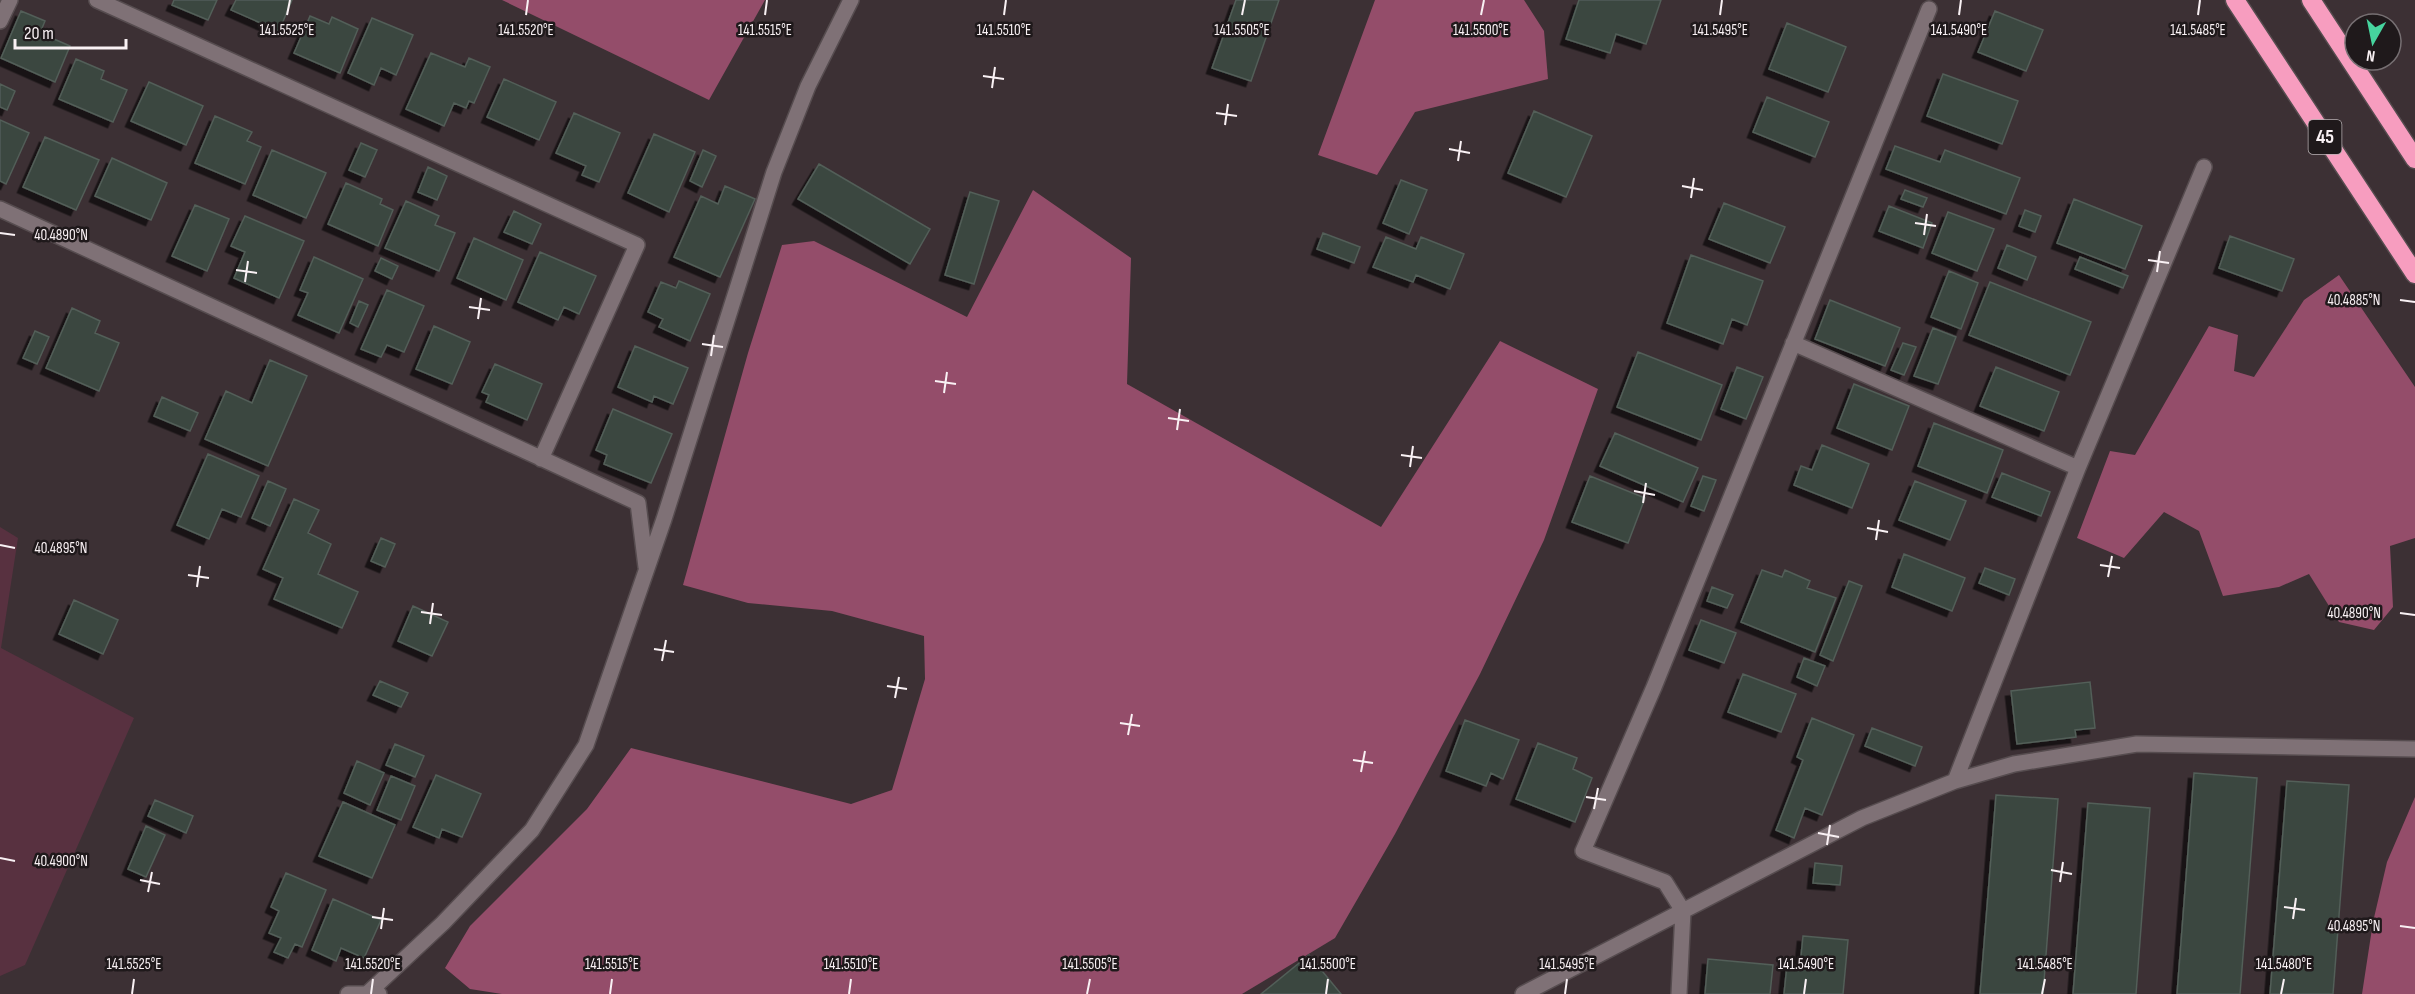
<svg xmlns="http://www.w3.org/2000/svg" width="2415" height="994" font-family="'Sofia Sans Condensed',sans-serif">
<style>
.green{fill:#583140}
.forest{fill:#944d6a}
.building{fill:#3b4741;stroke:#525e58;stroke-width:1.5;filter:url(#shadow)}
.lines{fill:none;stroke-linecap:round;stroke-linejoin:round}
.street-casing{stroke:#564c4f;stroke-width:18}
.secondary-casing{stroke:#564c4f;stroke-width:18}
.highway-casing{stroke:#564c4f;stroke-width:21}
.street{stroke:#7f7176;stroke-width:15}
.secondary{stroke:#7f7176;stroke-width:15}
.highway{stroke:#f79dbf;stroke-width:18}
.ticks{fill:none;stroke:#f9f1f4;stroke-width:2}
.labels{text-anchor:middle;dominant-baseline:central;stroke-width:5;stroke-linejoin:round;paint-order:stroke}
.shield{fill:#1f191b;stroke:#b8b0b3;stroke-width:1.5}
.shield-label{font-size:20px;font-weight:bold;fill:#f9f1f4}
.ticks-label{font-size:15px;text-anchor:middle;fill:#f9f1f4;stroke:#1f191b;stroke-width:5;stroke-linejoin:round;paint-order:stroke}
</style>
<defs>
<filter id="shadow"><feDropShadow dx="-5.5" dy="5.5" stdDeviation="0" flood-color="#0009"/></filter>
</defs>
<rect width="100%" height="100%" fill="#3c3034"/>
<path class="green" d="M0,527l18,11 -17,110 133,70 -109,247 -25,11z"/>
<path class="forest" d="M502,0h263l-56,100z
M1375,0h149l20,31 4,48 -133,33 -38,63 -59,-20z
M1033,190l98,68 -4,126 254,143 119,-186 98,48 -54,151 -64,134 -85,160 -60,104 -93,56h-740l-32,-5 -25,-21 25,-42 117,-117 44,-61 220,56 41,-14 33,-111 -1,-43 -92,-25 -84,-8 -65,-18 65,-232 34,-108 32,-4 153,76z
M2339,275l76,112v151l-25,8 3,61 -19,23 -35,-8 -30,-48 -30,13 -56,9 -24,-65 -35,-19 -40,46 -47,-20 33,-87 25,4 74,-129 29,9 -4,36 20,6 50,-77z
M2415,797v197h-53l11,-72 14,-60z"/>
<path class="building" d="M174,0h43l-9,20 -36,-15z
M236,0h56l-13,31 -48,-21z
M1236,0h43l-28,81 -39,-13z
M1579,0h82l-15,44 -30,-10 -6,19 -44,-14z
M21,11l24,10 -5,12 30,13 -15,36 -54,-24z
M1995,11l48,19 -17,41 -48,-19z
M310,16l19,8 3,-7 26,12 -18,44 -46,-20z
M372,18l41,17 -17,40 -15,-7 -7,17 -26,-12z
M1787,23l59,24 -18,45 -59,-23z
M431,53l34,14 4,-9 21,9 -16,36 -5,-2 -3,7 -12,-5 -10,23 -38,-17z
M76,59l28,12 -3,8 26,11 -14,32 -54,-23z
M1943,74l75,27 -16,43 -75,-28z
M504,79l52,23 -17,38 -52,-23z
M149,82l54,24 -17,39 -55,-24z
M0,84l15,7 -8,19 -7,-3z
M1767,97l62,25 -14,35 -62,-25z
M1534,111l58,25 -26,61 -58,-24z
M574,113l46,20 -21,49 -17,-7 4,-9 -30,-13z
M215,116l37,16 -5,9 14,6 -16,37 -50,-21z
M0,120l29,13 -23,51 -6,-3z
M654,134l41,18 -26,60 -41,-19z
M45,137l54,23 -23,50 -53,-23z
M361,143l16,7 -12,27 -16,-7z
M1895,146l45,16 5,-12 75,28 -14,36 -120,-45z
M272,150l54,23 -20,45 -53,-23z
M703,150l13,6 -14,31 -12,-6z
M112,158l55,25 -16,37 -56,-24z
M819,164l111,65 -20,35 -112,-65z
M428,167l19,9 -10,24 -19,-8z
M1401,180l26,10 -18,44 -26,-11z
M346,183l36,16 -2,5 13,6 -15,36 -50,-22z
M725,186l30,13 -35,78 -46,-20 27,-61 17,8z
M1905,190l22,8 -4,9 -22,-8z
M970,192l29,9 -25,83 -29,-9z
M2074,199l68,27 -17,43 -68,-26z
M406,201l33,15 -4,9 20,8 -16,38 -54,-23z
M1724,203l61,24 -15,36 -61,-24z
M195,205l34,14 -22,52 -35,-15z
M1889,206l43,17 -9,25 -44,-17z
M2025,210l16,6 -6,16 -16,-6z
M514,211l27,13 -9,20 -28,-12z
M1948,212l46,17 -17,42 -45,-18z
M245,216l59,25 -25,57 -45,-20 11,-26 -14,-6z
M1323,233l37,14 -6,16 -37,-14z
M2230,236l64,23 -12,32 -63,-23z
M1386,237l30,12 5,-12 43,17 -14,35 -34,-14 -3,7 -40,-15z
M474,238l49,22 -17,40 -49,-22z
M2007,245l29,12 -9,23 -29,-12z
M540,252l56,24 -17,38 -15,-7 -6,13 -40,-18z
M1691,255l72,26 -16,44 -15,-6 -9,25 -56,-21z
M314,257l49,22 -24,54 -41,-18 10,-22 -8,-3z
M2080,257l48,19 -5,12 -48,-19z
M381,258l17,8 -6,13 -17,-8z
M1949,271l29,12 -17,46 -30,-12z
M679,281l31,13 -20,47 -31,-14 4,-8 -15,-7 13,-30 15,6z
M1990,282l101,40 -21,53 -101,-40z
M387,290l37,16 -20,46 -17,-7 -6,12 -20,-8z
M1830,300l70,28 -15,38 -70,-27z
M359,301l9,4 -10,22 -8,-4z
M72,308l28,13 -5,12 24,10 -20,48 -53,-23z
M434,326l36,16 -18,42 -36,-15z
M1933,328l23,9 -18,47 -24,-8z
M35,331l14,6 -12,27 -14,-6z
M1903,343l13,4 -12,28 -13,-5z
M635,346l53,22 -15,36 -19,-8 -2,6 -34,-15z
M1638,352l84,33 -21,55 -84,-33z
M270,360l37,16 -39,90 -63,-27 21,-48 26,12z
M495,364l47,20 -15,36 -41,-18 3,-7 -7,-3z
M1737,367l26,10 -17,42 -25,-10z
M1996,367l63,25 -15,39 -64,-25z
M1854,384l55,22 -17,44 -55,-22z
M162,397l36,16 -8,18 -36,-15z
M613,409l59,25 -21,49 -47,-19 3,-9 -11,-5z
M1934,423l69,27 -16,43 -69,-27z
M1615,433l83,35 -15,34 -83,-36z
M1822,445l47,19 -17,44 -58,-23 7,-19 11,4z
M208,454l51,22 -18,41 -19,-8 -13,30 -32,-14z
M2002,473l48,19 -9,24 -49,-19z
M1590,476l55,22 -17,45 -56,-21z
M1703,476l13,4 -12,31 -13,-5z
M268,481l18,8 -16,37 -18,-8z
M1915,481l51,20 -16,39 -51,-20z
M294,499l25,11 -11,23 23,11 -13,30 40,18 -16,36 -68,-29 9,-21 -20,-9z
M381,538l14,6 -10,23 -14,-6z
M1904,554l61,24 -13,33 -60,-24z
M1985,568l30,11 -6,16 -30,-12z
M1762,570l20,7 3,-7 25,11 -3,7 29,10 -21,54 -74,-30z
M1849,581l13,5 -29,75 -13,-6z
M1712,587l21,8 -6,13 -20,-7z
M74,600l44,20 -15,34 -44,-20z
M413,606l35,16 -16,34 -34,-15z
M1701,620l35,13 -12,30 -35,-13z
M1804,658l21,8 -8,20 -20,-9z
M1743,674l53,20 -15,38 -53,-20z
M380,681l28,12 -7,14 -28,-12z
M2090,682l5,46 -20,2 1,7 -59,7 -6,-53z
M1812,718l42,17 -32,80 -17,-7 -11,30 -18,-8 27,-70 -6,-3z
M1465,720l54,20 -16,39 -12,-6 -5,13 -40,-15z
M1872,728l50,19 -7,19 -50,-20z
M1538,743l39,15 -4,11 19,9 -17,44 -59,-23z
M395,744l29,12 -9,21 -29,-12z
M357,761l27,12 -14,32 -26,-12z
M2194,773l63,5 -17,216h-63z
M436,775l45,19 -19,43 -20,-8 -3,9 -26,-11z
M391,776l24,10 -14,34 -24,-10z
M2287,781l62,4 -16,209h-63z
M1996,795l62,4 -15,195h-63z
M155,800l38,16 -7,17 -38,-17z
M343,802l52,23 -23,53 -53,-22z
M2088,803l62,5 -14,186h-63z
M146,826l19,9 -19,42 -18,-8z
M1815,863l27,3 -2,19 -27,-2z
M286,873l40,17 -24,57 -7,-3 -7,14 -14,-6 7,-14 -12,-5 10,-22 -8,-4z
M333,899l48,21 -17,38 -23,-10 -5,13 -24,-11z
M1803,936l45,4 -5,54h-59l3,-29 13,1z
M1309,955l32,39h-80z
M1708,959l65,6 -3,29h-65z"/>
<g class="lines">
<defs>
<path id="street" d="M97,0l540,245 -96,214
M0,21l10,-21
M0,209l638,294 8,64
M1793,343l285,125
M1955,781l123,-313 126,-301
M369,992l74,-69 89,-93 54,-85 78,-226 110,-347 34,-86 43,-86
M1523,994l339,-176 93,-37 59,-17 123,-20 278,5
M1679,994l4,-83 -18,-29 -82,-31 71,-164 275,-678"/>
<path id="secondary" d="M348,994h31"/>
<path id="highway" d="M2235,0l180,274
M2311,0l104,159"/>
</defs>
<use href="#street" class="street-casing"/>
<use href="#secondary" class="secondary-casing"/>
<use href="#highway" class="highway-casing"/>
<use href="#street" class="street"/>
<use href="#secondary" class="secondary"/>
<use href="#highway" class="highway"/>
</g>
<path class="ticks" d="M287,15l3,-15M526,15l2,-15M765,15l2,-15M1004,15l2,-15M1242,15l3,-15M1481,15l3,-15M1720,15l2,-15M1959,15l2,-15M2198,15l2,-15M983,76l21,3M992,88l3,-21M1216,113l21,3M1225,125l3,-21M1449,149l21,4M1458,161l3,-20M1682,186l21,4M1691,198l3,-20M1915,223l21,3M0,233l15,2M1924,235l3,-21M2148,260l21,3M236,270l21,3M2157,272l3,-21M245,282l3,-21M2400,300l15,2M469,307l21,3M478,319l3,-21M702,344l21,3M711,356l3,-21M935,381l21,3M944,393l3,-21M1168,418l21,3M1177,430l3,-21M1401,455l21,3M1410,467l3,-21M1634,491l21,4M1643,503l3,-20M1867,528l21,4M1876,540l3,-20M0,545l15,3M2100,565l20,3M188,575l21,3M2108,577l4,-21M197,587l3,-21M421,612l21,3M2400,613l15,2M430,624l3,-21M654,649l20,3M662,661l4,-21M887,686l20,3M895,698l4,-21M1120,723l20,3M1128,735l4,-21M1353,760l20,3M1361,772l4,-21M1586,797l20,3M1594,809l4,-21M1818,833l21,4M1827,845l3,-20M0,858l15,3M2051,870l21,4M140,880l20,4M2060,882l3,-20M148,892l4,-20M2284,907l21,3M372,917l21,3M2293,919l3,-21M2400,926l15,2M381,929l3,-21M132,994l2,-15M371,994l2,-15M610,994l2,-15M849,994l2,-15M1087,994l3,-15M1326,994l2,-15M1565,994l2,-15M1804,994l2,-15M2042,994l3,-15M2281,994l3,-15"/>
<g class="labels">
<rect class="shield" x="2308.5" y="120" width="33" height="34" rx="4.5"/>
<g class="shield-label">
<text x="2325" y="137">45</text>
</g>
</g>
<g class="ticks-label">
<text x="287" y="35">141.5525°E</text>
<text x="526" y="35">141.5520°E</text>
<text x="765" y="35">141.5515°E</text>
<text x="1004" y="35">141.5510°E</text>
<text x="1242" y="35">141.5505°E</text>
<text x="1481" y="35">141.5500°E</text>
<text x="1720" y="35">141.5495°E</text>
<text x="1959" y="35">141.5490°E</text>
<text x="2198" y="35">141.5485°E</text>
<text x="61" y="240">40.4890°N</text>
<text x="2354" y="305">40.4885°N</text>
<text x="61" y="553">40.4895°N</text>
<text x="2354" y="618">40.4890°N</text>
<text x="61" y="866">40.4900°N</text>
<text x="2354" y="931">40.4895°N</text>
<text x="134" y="969">141.5525°E</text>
<text x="373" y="969">141.5520°E</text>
<text x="612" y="969">141.5515°E</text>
<text x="851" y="969">141.5510°E</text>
<text x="1090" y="969">141.5505°E</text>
<text x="1328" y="969">141.5500°E</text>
<text x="1567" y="969">141.5495°E</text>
<text x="1806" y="969">141.5490°E</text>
<text x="2045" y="969">141.5485°E</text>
<text x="2284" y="969">141.5480°E</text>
</g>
<g transform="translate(2373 42) rotate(189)"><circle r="28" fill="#1f191b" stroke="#766f72" stroke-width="1.5"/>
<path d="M0-4.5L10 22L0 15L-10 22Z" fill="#46d49e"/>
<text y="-9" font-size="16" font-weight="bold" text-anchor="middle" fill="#f9f1f4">N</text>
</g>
<path d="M15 39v9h111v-9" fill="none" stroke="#f9f1f4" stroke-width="3"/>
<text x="24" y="39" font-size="18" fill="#f9f1f4" stroke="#1f191b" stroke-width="4.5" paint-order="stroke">20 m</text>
</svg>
